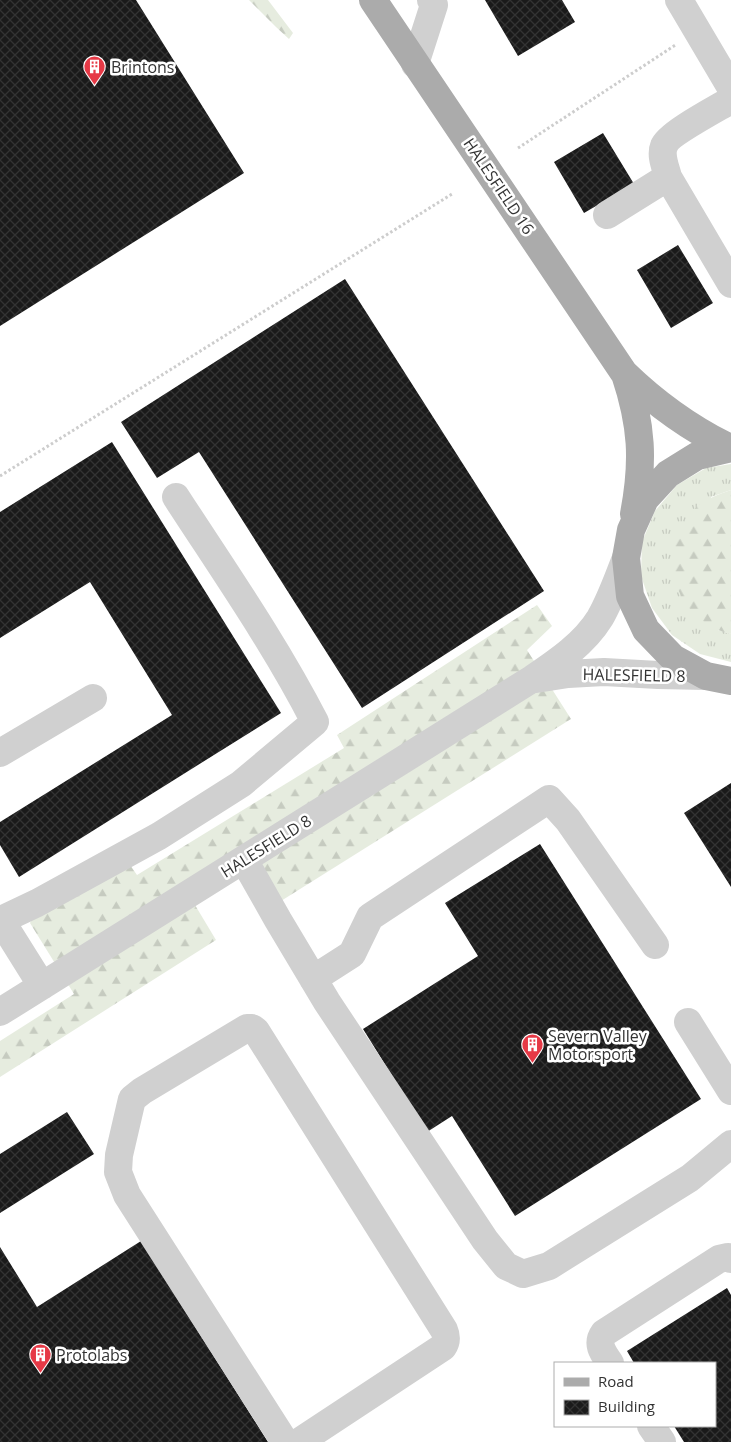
<svg xmlns="http://www.w3.org/2000/svg" width="731" height="1442" font-family="'Open Sans',sans-serif">
<style>
.grass{fill:url(#grass-tufts)}
.forest{fill:url(#forest-firs)}
.building{fill:url(#building-cross-hatch)}
.lines{fill:none;stroke-linecap:round;stroke-linejoin:round}
.path{stroke:#cdcdcd;stroke-width:3;stroke-dasharray:2.5 2.5;stroke-linecap:butt}
.minor{stroke:#d0d0d0;stroke-width:28}
.major{stroke:#ababab;stroke-width:28}
.labels{text-anchor:middle;dominant-baseline:central;stroke-width:5;stroke-linejoin:round;paint-order:stroke}
.poi-label{font-size:16px;fill:#333;stroke:#fff;text-anchor:start}
.street-label{font-size:16px;fill:#333;stroke:#fff}
</style>
<defs>
<pattern id="grass-tufts" width="24" height="20" patternUnits="userSpaceOnUse" patternTransform="scale(1.25)"><rect width="24" height="20" fill="#e6ecdf"/><path d="M3 7l-1-3M5 7V3M7 7l1-3M15 17l-1-3M17 17v-4M19 17l1-3" fill="none" stroke="#c6cbc0"/></pattern>
<pattern id="forest-firs" width="22" height="20" patternUnits="userSpaceOnUse" patternTransform="scale(1.25)"><rect width="22" height="20" fill="#e6ecdf"/><path d="M5 1l3.5 6h-7zM16 11l3.5 6h-7z" fill="#c6cbc0"/></pattern>
<pattern id="building-cross-hatch" width="8" height="8" patternUnits="userSpaceOnUse" patternTransform="scale(1.25)"><rect width="8" height="8" fill="#1a1a1a"/><path d="M0 0l8 8M0 8l8-8" fill="none" stroke="#333"/></pattern>
</defs>
<rect width="100%" height="100%" fill="#fff"/>
<path class="grass" d="M731,464v26l-20,7 7,133 13,4v28l-31,-8 -28,-19 -20,-27 -11,-32 1,-34 13,-31 22,-26 29,-17z"/>
<path class="forest" d="M249,0h19l25,33 -4,6 -13,-12z
M731,490v144c-56,-14 -76,-77 -40,-121 10,-13 26,-18 40,-23z
M537,605l15,21 -25,24 44,69 -298,187 -24,-37 -54,36 21,35 -216,137v-36l74,-47 -44,-71 8,-16 90,-45 9,13 207,-127 -7,-13z"/>
<path class="building" d="M0,0h136l108,173 -244,153z
M485,0h77l13,22 -57,34z
M603,133l31,51 -50,29 -30,-51z
M678,245l35,58 -42,25 -34,-58z
M345,279l199,312 -182,117 -163,-256 -42,26 -36,-56z
M112,442l169,271 -262,164 -19,-32v-23l172,-107 -82,-133 -90,56v-126z
M731,783v104l-47,-74z
M540,844l161,255 -186,117 -63,-100 -25,16 -64,-103 115,-73 -33,-53z
M67,1112l27,42 -94,59v-59z
M141,1241l127,201h-268v-195l37,60z
M727,1288l4,7v147h-47l-10,-16h41v-63h-81l-7,-12z"/>
<g class="lines">
<path class="path" d="M518,148l159,-104
M0,476l452,-282"/>
<path class="minor" d="M679,0l52,88
M415,64l19,-59 -3,-5
M731,100c-13,8 -63,34 -67,46 -4,10 2,22 4,31l63,107
M607,215l61,-38
M536,679l32,-5 36,-2 54,3 48,1
M0,753l93,-55
M244,860l34,60 49,82 158,238 21,26 17,8 26,-8 141,-88 41,-34
M0,919l42,67
M1,920l36,-17 122,-67 82,-52 74,-62c-40,-78 -91,-151 -139,-225
M313,979l39,-25 18,-37 179,-118 19,21 87,125
M0,1012l532,-333c25,-17 52,-35 68,-61 11,-19 18,-40 26,-60
M688,1022l43,69
M610,1363c-7,-10 -14,-19 -6,-30l115,-74 9,-2 3,2
M651,1426l11,16
M285,1442l-158,-247 -9,-23 1,-17 13,-56 10,-8 105,-63h5l4,3 188,299c3,7 3,11 -1,17l-144,95"/>
<path class="major" d="M373,0l251,373c33,32 65,55 106,75
M625,374c17,51 19,87 9,140
M731,448l-34,8 -29,18 -23,25 -14,31 -5,28 4,38 16,34 27,28 33,18 25,5"/>
</g>
<defs>
<symbol id="building-pin" viewBox="-11 -11 22 30"><path d="M0 17L-7.5 6A9.5 9.5 0 1 1 7.5 6Z" fill="#e63946" stroke="#fff"/><path d="M-4-6H4V6H1V3H-1V6H-4ZM-2.5-4.3h1.7v1.8h-1.7ZM.8-4.3h1.7v1.8H.8ZM-2.5-1h1.7V.8h-1.7ZM.8-1h1.7V.8H.8Z" fill="#fff"/></symbol>
</defs>
<g fill-rule="evenodd">
<use href="#building-pin" x="82" y="54" width="25" height="34"/>
<use href="#building-pin" x="520" y="1032" width="25" height="34"/>
<use href="#building-pin" x="28" y="1342" width="25" height="34"/>
</g>
<g class="labels">
<g class="poi-label">
<text x="111" y="67">Brintons</text>
<text x="548" y="1036">Severn Valley<tspan x="548" dy="18">Motorsport</tspan></text>
<text x="56" y="1355">Protolabs</text>
</g>
<g class="street-label">
<text transform="translate(499 186) rotate(56)">HALESFIELD 16</text>
<text transform="translate(634 675) rotate(1)">HALESFIELD 8</text>
<text transform="translate(266 846) rotate(-32)">HALESFIELD 8</text>
</g>
</g>
<rect x="554" y="1362" width="162" height="65" fill="#ffffff" stroke="#adadad"/>
<rect x="564" y="1378" width="25" height="8" fill="#ababab" stroke="#adadad"/>
<text x="598" y="1387" font-size="15" fill="#333333">Road</text>
<rect x="564" y="1400" width="25" height="15" fill="url(#building-cross-hatch)" stroke="#adadad"/>
<text x="598" y="1412" font-size="15" fill="#333333">Building</text>
</svg>
